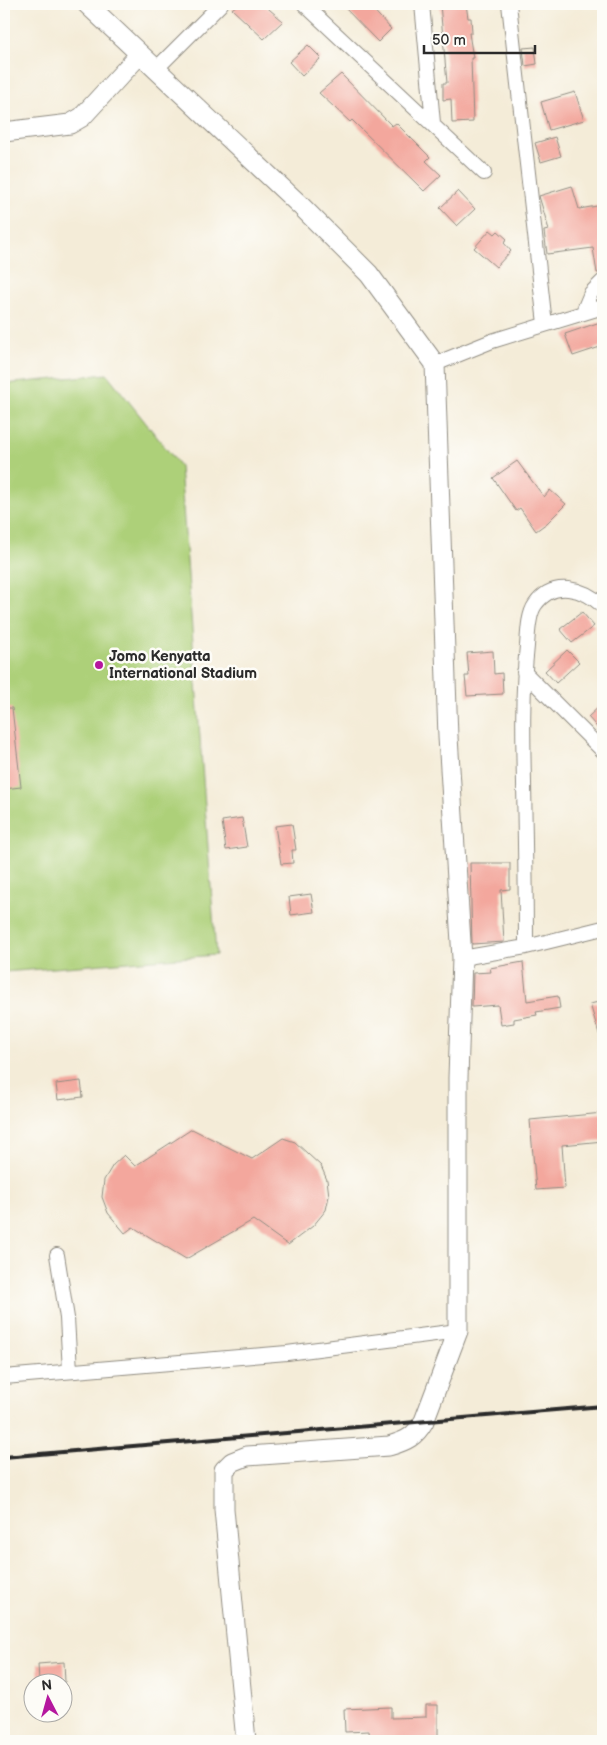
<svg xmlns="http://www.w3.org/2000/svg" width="607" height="1745" font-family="'Balsamiq Sans',sans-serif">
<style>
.green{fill:#add079;stroke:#6c7e52}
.building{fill:#f3a79d}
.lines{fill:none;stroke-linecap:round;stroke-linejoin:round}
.street-casing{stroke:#908c82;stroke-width:16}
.secondary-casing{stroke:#908c82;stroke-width:21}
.street{stroke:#fff;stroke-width:14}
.secondary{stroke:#fff;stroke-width:19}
.rail{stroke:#2b2b2b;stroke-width:4}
.poi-dot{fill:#b5179e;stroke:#fdfcf7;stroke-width:2}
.labels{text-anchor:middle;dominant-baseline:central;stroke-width:5;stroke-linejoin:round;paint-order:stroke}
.poi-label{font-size:15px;font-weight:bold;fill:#2b2b2b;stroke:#fdfcf7;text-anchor:start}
</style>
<rect width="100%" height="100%" fill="#fdfcf7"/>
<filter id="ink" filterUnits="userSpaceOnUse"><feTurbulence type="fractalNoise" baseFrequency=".02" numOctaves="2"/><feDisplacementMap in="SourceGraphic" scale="10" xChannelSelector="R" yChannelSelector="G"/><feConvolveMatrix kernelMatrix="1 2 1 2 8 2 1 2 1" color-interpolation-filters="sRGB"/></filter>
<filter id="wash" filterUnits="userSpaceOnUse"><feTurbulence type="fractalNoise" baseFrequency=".0096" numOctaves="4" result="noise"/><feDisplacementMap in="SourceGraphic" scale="20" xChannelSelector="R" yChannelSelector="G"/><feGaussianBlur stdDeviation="1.12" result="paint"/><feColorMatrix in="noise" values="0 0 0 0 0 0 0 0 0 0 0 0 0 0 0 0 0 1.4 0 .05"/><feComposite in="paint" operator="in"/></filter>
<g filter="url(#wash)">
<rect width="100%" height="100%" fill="#f4ecd8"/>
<path class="green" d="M107,374l73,92 36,489 -212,17v-588z"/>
<g id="blocks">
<path class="building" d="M238,4h25l20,17 -19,18 -32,-30z
M341,4h27l23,25 -13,13z
M440,4h26l2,14h3l1,15h-3l4,25h-2l2,64 -21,1 -1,-24 -8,1v-17h4z
M308,45l13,13 -19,18 -13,-14z
M535,47l2,17 -12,2 -2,-18z
M341,74l51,52 4,-3 34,34 -4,4 15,14 -17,16 -72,-71 -2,2 -31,-29z
M575,92l9,28 -35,10 -8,-28z
M555,137l6,19 -20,6 -6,-19z
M572,186l7,23 24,-4v67l-6,1 -4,-25 -46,6 -3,-23 5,-1 -10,-34z
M458,191l17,18 -18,17 -17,-18z
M490,230l5,4 3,-3 9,8 -3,4 7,8 -15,16 -22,-19z
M603,321v25l-30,10 -8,-22z
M517,461l27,36 6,-7 16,14 -19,19 -11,8 -16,-23 -4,3 -23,-33z
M582,612l12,14 -22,17 -12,-14z
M567,650l12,12 -23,21 -11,-12z
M493,651l1,23 8,-1 1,21 -36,2 -2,-20h4l-2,-23z
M603,703v31l-15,-17z
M4,708h8l9,79 -17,2z
M242,818l5,29 -21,3 -4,-29z
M292,824l4,26h-4l1,13 -12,1 -6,-38z
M470,863h40v26l-9,1 3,52 -32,2z
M311,894l3,18 -23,3 -2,-18z
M523,962l4,39 31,-5 2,12 -24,4 1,3 -23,4v4l-13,2 -3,-20 -26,2 1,-34 18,-1 -1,-4z
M603,1001v36h-3l-10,-33z
M81,1081l2,16 -25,3 -2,-16z
M603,1113v28l-41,4 3,43 -29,2 -6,-70z
M192,1129l60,30 31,-21 12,4 26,24 6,14 2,16 -3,14 -13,16 -25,19 -35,-25 -67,39 -53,-32 -8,6 -17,-20 -6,-16 2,-17 9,-15 11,-10 11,11z
M64,1662l1,20h-26l-1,-18z
M426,1705h12v36h-68l-1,-10 -24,1 -1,-23 47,-2v11l35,-1z"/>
</g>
</g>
<g filter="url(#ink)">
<use href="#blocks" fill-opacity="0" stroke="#908c82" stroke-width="1"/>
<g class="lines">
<defs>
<path id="street" d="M304,4l180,169
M422,4l11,119
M509,4l36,320
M155,70l66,-66
M583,312l8,-19 12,-12
M435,364l57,-23 111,-34
M524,672l79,79
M526,947c0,-54 -1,-109 -2,-164 -1,-45 -2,-91 3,-137 1,-12 1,-31 8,-41 18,-26 48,-17 68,1
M462,958l64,-11 77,-19
M57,1255l10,63 3,53
M4,1377l283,-24 171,-22"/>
<path id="secondary" d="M87,4l214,202 68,68 66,90 13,373 14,221 -4,120v253l-34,90c-9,16 -18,20 -35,25l-142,10 -15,6 -8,8v39l22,232
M4,132l66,-8 12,-7 57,-62"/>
</defs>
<use href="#street" class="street-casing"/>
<use href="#secondary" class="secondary-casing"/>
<use href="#street" class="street"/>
<use href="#secondary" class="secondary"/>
<path class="rail" d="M4,1457l599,-51"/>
</g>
</g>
<circle class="poi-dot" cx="99" cy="665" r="5"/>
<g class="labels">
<g class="poi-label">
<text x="109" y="656">Jomo Kenyatta<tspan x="109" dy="17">International Stadium</tspan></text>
</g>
</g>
<rect width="607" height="1745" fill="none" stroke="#fdfcf7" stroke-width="20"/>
<g transform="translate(48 1698) rotate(354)"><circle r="24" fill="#fdfcf7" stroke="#a9a8a5"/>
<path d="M0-4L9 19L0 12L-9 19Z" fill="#b5179e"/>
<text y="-8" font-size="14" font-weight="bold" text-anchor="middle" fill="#2b2b2b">N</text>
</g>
<path d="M424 45v8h111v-8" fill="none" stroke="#2b2b2b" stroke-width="2.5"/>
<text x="432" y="45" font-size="15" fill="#2b2b2b" stroke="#fdfcf7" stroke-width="4" paint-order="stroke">50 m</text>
</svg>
